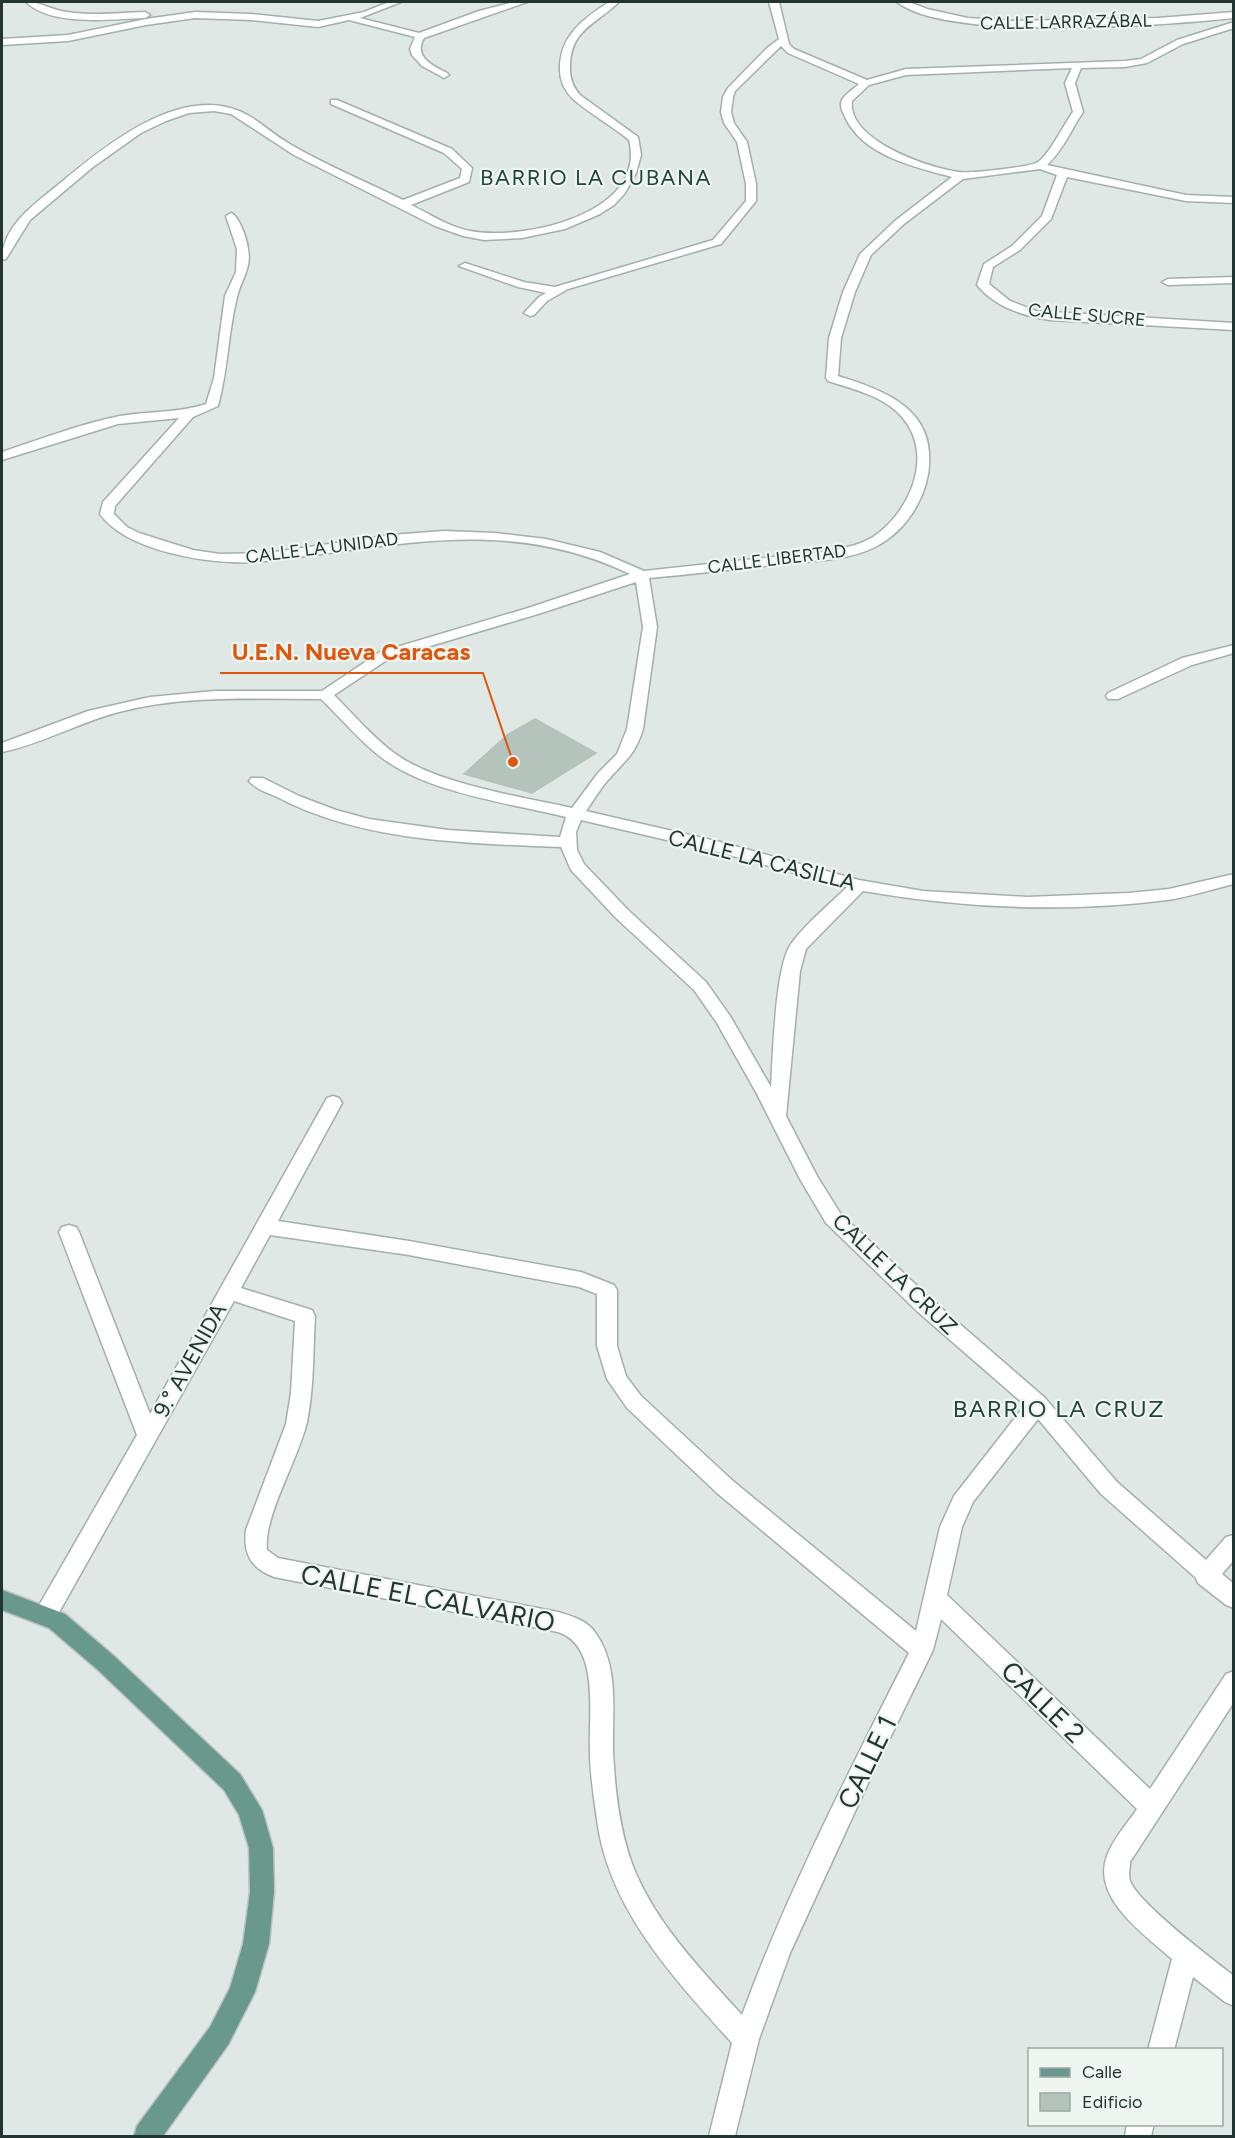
<svg xmlns="http://www.w3.org/2000/svg" width="1235" height="2138" font-family="Figtree,sans-serif">
<style>
.building{fill:#b5c3bd;stroke:#b3c1bb;stroke-width:1.5}
.lines{fill:none;stroke-linecap:round;stroke-linejoin:round}
.minor-casing{stroke:#a3afab;stroke-width:3}
.major-casing{stroke:#bdc3c1;stroke-width:3}
.minor{fill:#fff;fill-rule:evenodd}
.major{fill:#69998d;fill-rule:evenodd}
.labels{text-anchor:middle;dominant-baseline:central;stroke-width:4.5;stroke-linejoin:round;paint-order:stroke}
.far-street-label{font-size:18px;fill:#223631;stroke:#eff6f2}
.far-quarter-label{font-size:22px;letter-spacing:1.5px;fill:#21463d;stroke:#eff6f2}
.street-label{font-size:22px;fill:#223631;stroke:#eff6f2}
.neighbourhood-label{font-size:24px;letter-spacing:1.5px;fill:#21463d;stroke:#eff6f2}
.near-street-label{font-size:27px;fill:#223631;stroke:#eff6f2}
.leader{fill:none;stroke:#de570e;stroke-width:2}
.callout-dot{fill:#de570e;stroke:#eff6f2;stroke-width:2}
.callout-label{font-size:24px;text-anchor:middle;font-weight:bold;fill:#de570e;stroke:#eff6f2;stroke-width:4.5;stroke-linejoin:round;paint-order:stroke}
</style>
<rect width="100%" height="100%" fill="#dfe8e4"/>
<path class="building" d="M535,719l61,34 -64,40 -68,-19 43,-39z"/>
<g class="lines">
<defs>
<path id="minor" d="M26,2c14,-1 27,9 41,10 26,4 52,1 78,0l5,3 -5,3c-33,1 -93,9 -119,-16z
M389,2h12l-41,16 59,15 60,-22 35,-9h13l-103,36c-11,19 9,28 23,35l2,2 -5,3 -22,-12 -10,-11 -2,-6 5,-12 -66,-17 -31,7 -67,-7 -56,-2 -49,7 -78,16 -66,4v-6l66,-4 78,-16 49,-7 56,2 67,7 46,-9z
M609,2h10c-24,23 -50,28 -49,67 0,10 3,18 10,26l58,42 3,18 -5,18 -11,20 -11,12 -14,9 -35,15 -43,9 -38,2 -21,-4 -28,-10 -141,-71 -63,-41 -17,-3 -25,2 -23,8 -25,12 -48,34 -63,53 -24,39 -4,1c0,-36 37,-59 62,-80 42,-35 115,-94 175,-69 18,7 32,22 49,32 37,22 77,38 115,57l57,-22 2,-9 -18,-16 -113,-49v-4h6l115,49 20,19 -3,14 -58,23c19,9 38,22 59,26 51,10 178,-16 159,-91 -18,-15 -39,-26 -56,-41 -8,-8 -13,-18 -13,-29 -1,-34 24,-52 49,-68z
M769,2h10l10,42 5,5 73,31 39,-11 219,-8 16,-2 36,-19 57,-18v6l-51,16 -36,19 -22,4 -44,1 -6,15 8,29c-12,18 -20,38 -36,53l139,30 48,2v6l-48,-2 -119,-24 -16,42 -31,31 -27,17 -4,17 21,17 26,10 198,12v7l-184,-10c-27,-4 -55,-13 -73,-35l7,-21 28,-18 30,-30 15,-41 -17,-6 -77,10 -59,45 -33,31 -16,37 -14,46 -3,38c39,12 89,29 91,77 3,37 -20,77 -54,94 -28,14 -63,14 -94,17 -44,5 -88,10 -132,14l8,49 -14,102c-9,28 -17,30 -35,51 -8,9 -15,21 -22,31l134,31 139,38 64,11 104,6 102,-4 40,-4 65,-15v10c-22,5 -45,13 -67,16 -101,13 -205,8 -304,-9l-57,58 -6,22 -14,145 31,60 23,37 92,87 113,98 72,84 89,78 20,-23 8,-2v25l-12,14 12,10v24l-8,-3 -28,-22 -2,-5 -95,-84 -63,-75 -65,83 -11,25 -15,68 203,194 76,-115 8,-3v31l-104,160c0,6 -2,13 0,19 8,22 82,78 104,95v30l-9,-4 -32,-25 -19,73h-26l24,-91c-27,-24 -81,-61 -65,-103 6,-17 20,-32 30,-47l-196,-190 -8,31 -64,131 -79,172 -31,86 -24,97h-26l23,-93c-58,-65 -123,-133 -135,-223 -3,-23 -7,-46 -7,-68 -2,-36 11,-106 -32,-120l-284,-55c-23,-9 -31,-23 -28,-47l40,-106 5,-31 4,-72 -61,-20 -181,322 -8,3 -8,-3 -3,-7 3,-7 100,-174 -78,-203 3,-5 7,-2 7,2 3,5 71,182 177,-316 6,-2 6,2 3,5 -64,118 131,20 172,31 33,13 3,5v56l9,30 15,20 92,85 183,150 24,-104 14,-31 71,-91 -107,-93 -92,-89 -26,-44 -43,-85 -40,-71 -23,-33 -78,-72 -45,-48 -10,-23c-95,-4 -199,-5 -284,-50 -9,-4 -22,-8 -28,-16l2,-3h12l36,18 37,14 33,9 79,11 112,7 6,-20c-54,-13 -133,-24 -178,-55 -22,-14 -47,-44 -67,-63 -67,0 -137,-4 -202,13 -39,10 -80,33 -117,40v-9l86,-32 62,-14 65,-6h107l58,-39 148,-44 102,-34c-127,-61 -243,-25 -374,-12 -44,3 -129,-10 -156,-48l3,-12 76,-84 -61,6 -116,36v-8c39,-13 78,-28 118,-36 29,-5 59,-3 86,-12l8,-26 11,-82 11,-24 1,-23 -11,-33 5,-3c8,3 16,26 17,36 4,19 -7,31 -11,48 -9,36 -9,73 -19,109l-25,11 -78,89 -1,8 13,13 12,6 54,17 27,4 48,-1 123,-18 53,-4 51,2 51,6 54,13 44,19 185,-20c15,-3 31,-6 44,-14 37,-25 62,-82 29,-120 -18,-21 -49,-28 -74,-36l-2,-3 3,-40 14,-46 17,-38 36,-34 56,-43c-37,-10 -89,-21 -107,-60 -2,-5 -6,-11 -3,-17 3,-6 13,-12 17,-16l-71,-31 -7,-7 -46,45 -2,6 -2,15 3,11 13,19 9,42v17l-35,43 -153,45 -21,12 -13,14 -4,1 -6,-3 15,-16 7,-4 -28,-6 -59,-21 6,-3 59,19 31,5 158,-47 33,-39v-17l-9,-42 -13,-19 -3,-11 2,-15 5,-9 39,-40 12,-9zM1072,68l-7,15 8,29c-9,12 -26,47 -37,51 -8,4 -68,11 -77,9 -31,-4 -112,-32 -107,-71l17,-16 37,-10zM636,582l7,45 -16,102 -10,25 -19,19 -26,35c-50,-11 -134,-24 -175,-53 -23,-16 -43,-40 -63,-60l56,-37 148,-44zM581,820l137,32 129,35c-18,18 -41,36 -56,57 -16,22 -18,112 -20,143l-41,-71 -24,-34 -78,-72 -44,-46 -7,-14 -1,-18zM270,1235l139,20 170,32 18,7v52l10,33 20,29 90,85 192,160c-60,119 -121,237 -167,362 -38,-42 -81,-86 -105,-139 -17,-38 -22,-84 -24,-125 -1,-40 7,-86 -19,-120 -8,-11 -23,-15 -36,-19l-280,-54 -11,-8c-4,-33 32,-92 40,-128 7,-34 6,-71 8,-106l-3,-6 -71,-22z
M897,2h12l18,7 41,9 45,3 145,-3 76,-6v6c-67,7 -287,24 -337,-16z
M1234,277v6l-66,2 -6,-3 6,-3z
M1234,645v8l-42,12 -74,34h-10l-2,-3 2,-3 74,-35z
M1127,2124h27l-3,12h-26z"/>
<path id="major" d="M2,1590l63,24 49,42 126,118 22,36 11,38 1,44 -5,52 -14,48 -27,53 -65,91h-29l3,-10 73,-99 20,-39 13,-44 7,-52 -1,-44 -10,-33 -15,-25 -126,-120 -49,-42 -47,-18z"/>
</defs>
<use href="#minor" class="minor-casing"/>
<use href="#major" class="major-casing"/>
<use href="#minor" class="minor"/>
<use href="#major" class="major"/>
</g>
<g class="labels">
<g class="far-street-label">
<text transform="translate(1066 22) rotate(-1)">CALLE LARRAZÁBAL</text>
<text transform="translate(1087 315) rotate(5)">CALLE SUCRE</text>
<text transform="translate(322 548) rotate(-7)">CALLE LA UNIDAD</text>
<text transform="translate(777 559) rotate(-7)">CALLE LIBERTAD</text>
</g>
<g class="far-quarter-label">
<text x="596" y="177">BARRIO LA CUBANA</text>
</g>
<g class="street-label">
<text transform="translate(762 860) rotate(14)">CALLE LA CASILLA</text>
<text transform="translate(895 1274) rotate(44)">CALLE LA CRUZ</text>
<text transform="translate(190 1360) rotate(-61)">9.° AVENIDA</text>
</g>
<g class="neighbourhood-label">
<text x="1059" y="1408">BARRIO LA CRUZ</text>
</g>
<g class="near-street-label">
<text transform="translate(428 1598) rotate(11)">CALLE EL CALVARIO</text>
<text transform="translate(1043 1702) rotate(44)">CALLE 2</text>
<text transform="translate(867 1762) rotate(-64)">CALLE 1</text>
</g>
</g>
<path class="leader" d="M513 762L483 673H220"/>
<circle class="callout-dot" cx="513" cy="762" r="6"/>
<g class="callout-label">
<text x="351" y="660">U.E.N. Nueva Caracas</text>
</g>
<rect width="1235" height="2138" fill="none" stroke="#223631" stroke-width="6"/>
<rect x="1028" y="2048" width="195" height="78" fill="#eff6f2" stroke="#9da9a5" stroke-width="1.5"/>
<rect x="1040" y="2068" width="30" height="9" fill="#69998d" stroke="#9da9a5" stroke-width="1.5"/>
<text x="1082" y="2078" font-size="18" fill="#223631">Calle</text>
<rect x="1040" y="2093" width="30" height="18" fill="#b5c3bd" stroke="#9da9a5" stroke-width="1.5"/>
<text x="1082" y="2108" font-size="18" fill="#223631">Edificio</text>
</svg>
